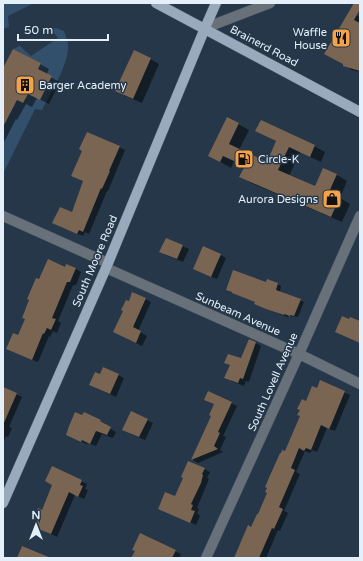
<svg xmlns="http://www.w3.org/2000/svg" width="363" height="561" font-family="'Varela Round',sans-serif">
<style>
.green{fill:#32506c}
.shadow{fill:#0007}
.building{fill:#796552}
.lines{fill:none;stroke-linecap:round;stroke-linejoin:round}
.minor-casing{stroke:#445464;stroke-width:11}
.major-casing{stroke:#445464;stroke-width:11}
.minor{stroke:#687079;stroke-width:10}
.major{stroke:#98aabc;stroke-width:10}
.labels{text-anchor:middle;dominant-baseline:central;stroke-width:3;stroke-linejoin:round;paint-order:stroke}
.poi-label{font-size:11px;fill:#e4effa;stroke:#253748;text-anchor:end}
.street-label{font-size:11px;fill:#e4effa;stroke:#253748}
</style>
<rect width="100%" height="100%" fill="#253748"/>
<path class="green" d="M3,3h31l-26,13 1,11 -6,2z
M56,28l8,3c2,6 4,10 4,15 1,18 -18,48 -26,64l-7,-1 -32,65v-52l14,-22 6,3 5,-9 12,6 12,-23 -14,-8 3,-6 -28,-14 7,-3 11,10 27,-18 -7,-9z"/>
<path class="shadow" d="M350,12l10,5v55l-8,-2 -8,-5z
M13,50l36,19 -3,6 14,7 -11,22 -12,-6 -5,9 -6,-3 -9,16 -1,-1 -13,25v-74z
M150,59l9,5 -17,39 -17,-7 -8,-5z
M238,124l11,6 -10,20 28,13 10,-21 -20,-11 57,15 11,6 -4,10 -21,-10 -11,24 26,11 8,-18 14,6 10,6 -7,17 10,6 -8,18 -91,-39 -10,-6 4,-11 -11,-5 -3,7 -21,-12z
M119,147l6,3 -17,41h-1l-18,43 -4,-2 -2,4 -24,-10 13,-13 12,-32 -1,-30z
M166,239l23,10 -6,13 -17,-7z
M221,255l5,3 -9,21 -17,-7z
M65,268l11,1 5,3 -5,13h-3l-15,36 3,2 -4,10 -4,-2 -3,6 -1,-1 -11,26 -25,-10 5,-15 8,-18 14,-39z
M268,280l13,6 -1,6 24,10 -6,15 -4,-1v1l-6,-2v2l-29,-11 -3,-4 -23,-9 34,-10z
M133,293l18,9 -13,29 9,5 -5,10 -28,-14z
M256,343l5,3 -12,36 -3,-1 -2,5 -13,-5v-16l-5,-3 15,-2z
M100,375h18l6,3 -8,19 -20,-9z
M320,382l30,13 -15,36 -8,-3 -10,24 -5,-2 -2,3 -5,-2 -9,21 4,2 -16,37 4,2 -8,18 -2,-1 -12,28h-31l23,-42 49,-114 10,-13z
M3,388l19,9 -13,30 3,1 -4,9 -2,-1 -3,8z
M231,403l6,3 -14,30 3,1 -6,13 3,2 -25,11 -5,-3 19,-45z
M84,414l16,7 6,3 -1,2 11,6 -3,6 -11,-4 -6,12 -8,-3 -1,1 -14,-6z
M147,420l6,3 -8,17 -16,-7z
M53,468l34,16 -2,5 3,1 -4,9 -9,-4 -18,42 -23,-11 8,-15 11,-26z
M204,469l6,3 -3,6 2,1 -3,7 -9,22 2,1 -2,4 3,3 -4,9 -31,-14 10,-13z
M175,551l6,3 -2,4h-46z"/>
<path class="building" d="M354,3h6v6l-6,11 6,3v48l-17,-5v-2l-19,-10z
M13,49l28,14 -3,6 14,7 -12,24 -12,-6 -5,9 -6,-3 -14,27v-59z
M134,50l17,8 -18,41 -18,-8z
M227,117l12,6 -10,21 38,18 9,-21 -21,-10 6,-11 54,25 -5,12 -21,-10 -11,23 37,16 8,-18 14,6 -8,18 11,5 -9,20 -92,-40 6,-11 -22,-10 -3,6 -12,-6z
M87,132l33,14 -11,25h1l-8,18 -1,-1 -18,44 -4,-2 -2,4 -25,-11 8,-16 12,5 11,-31 -12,-5 11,-25 -3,-2z
M166,238l17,7 -6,14 -18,-7z
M203,246l18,8 -10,23 -18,-8z
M48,259l17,8 1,-3 10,4 -6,14h-3l-15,36 4,1 -5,11 -4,-2 -3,6 -1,-1 -11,27 -26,-11 7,-16 5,2 7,-16 -3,-1 7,-18 -2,-1 9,-21 3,1z
M233,270l33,12 1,-3 11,4 -2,7 25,9 -7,17 -4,-1v1l-6,-2v1l-18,-6 -12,-5 1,-2 -23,-9v-1l-6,-2z
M132,292l14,6 -13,29 8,4 -5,12 -23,-11 10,-21 -2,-1 5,-10 3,1z
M342,316l7,3 1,-2 10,4v22l-25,-11z
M249,339l7,3 -13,37 -3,-1 -2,5 -14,-5 6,-13 -6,-2 4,-9 13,4z
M103,367l16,7 -9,20 -21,-9 6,-13 5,2z
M320,380l25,11 -14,34 -2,4 -8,-4 -10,25 -5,-2 -2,3 -5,-3 -8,20 4,2 -16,37 4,2 -9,20 -2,-1 -13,30h-25l14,-33 3,2 6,-13h1l9,-21 -2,-1 2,-4 -2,-1 3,-7 12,-27h1l1,-3 3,1 15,-35 -3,-1 3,-5 -3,-1 5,-10 4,2 6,-15 5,2z
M3,387l14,6 -14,32z
M208,391l24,11 -14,30 2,1 -6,13 4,3 -27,11 20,-44 -2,-1 5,-11 -10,-4z
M131,411l17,8 -9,18 -17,-7z
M75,412l7,3 2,-3 17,8 -1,1 11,6 -4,8 -11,-4 -6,13 -8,-4 -1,2 -15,-7 3,-9z
M188,461l17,7 -3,6 1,1 -2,8 -10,21 2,1 -2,5 4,1 -5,12 -32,-14 7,-17 10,4 8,-18 -2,-1z
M52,466l30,14 -2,5 3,1 -5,11 -9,-5 -18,42 -18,-7 3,-7 -2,-1 4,-11 4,2 10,-25 -7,-4z
M140,533l36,17 -4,8h-41l4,-7 -3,-1z
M22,546l29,12h-34z"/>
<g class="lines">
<defs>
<path id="minor" d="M205,28l65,-25
M3,216l105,47
M106,268l193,86 61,30
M206,558l93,-204 61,-138"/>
<path id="major" d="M156,3l204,109
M3,503l103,-235 99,-240 11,-25"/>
</defs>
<use href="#minor" class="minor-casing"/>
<use href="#major" class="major-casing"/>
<use href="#minor" class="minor"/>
<use href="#major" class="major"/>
</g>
<defs>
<symbol id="restaurant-square" viewBox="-11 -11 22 22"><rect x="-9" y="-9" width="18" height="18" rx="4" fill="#f5a346" stroke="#253748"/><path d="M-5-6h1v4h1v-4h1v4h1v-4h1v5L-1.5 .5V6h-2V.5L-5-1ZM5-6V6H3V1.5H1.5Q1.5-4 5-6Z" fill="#111"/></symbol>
<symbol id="building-square" viewBox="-11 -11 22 22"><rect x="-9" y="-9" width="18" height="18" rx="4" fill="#f5a346" stroke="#253748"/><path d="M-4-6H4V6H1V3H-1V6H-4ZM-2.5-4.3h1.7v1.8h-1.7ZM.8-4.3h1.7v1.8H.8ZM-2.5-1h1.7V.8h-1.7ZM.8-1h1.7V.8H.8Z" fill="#111"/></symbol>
<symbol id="fuel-square" viewBox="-11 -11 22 22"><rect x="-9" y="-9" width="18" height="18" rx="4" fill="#f5a346" stroke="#253748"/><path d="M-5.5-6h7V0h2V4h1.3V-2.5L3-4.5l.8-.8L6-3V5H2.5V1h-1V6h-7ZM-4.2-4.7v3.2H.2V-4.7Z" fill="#111"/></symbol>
<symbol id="shop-square" viewBox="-11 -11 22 22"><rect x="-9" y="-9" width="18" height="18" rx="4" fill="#f5a346" stroke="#253748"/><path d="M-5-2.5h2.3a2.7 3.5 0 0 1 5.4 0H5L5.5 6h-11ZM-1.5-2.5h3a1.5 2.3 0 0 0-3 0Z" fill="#111"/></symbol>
</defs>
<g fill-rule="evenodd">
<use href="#restaurant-square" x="330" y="27" width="22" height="22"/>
<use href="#building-square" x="14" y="74" width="22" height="22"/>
<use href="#fuel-square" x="233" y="148" width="22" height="22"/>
<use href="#shop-square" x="321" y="188" width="22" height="22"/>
</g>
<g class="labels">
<g class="poi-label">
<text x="327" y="32">Waffle<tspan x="327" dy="13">House</tspan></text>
<text x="39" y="85" text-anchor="start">Barger Academy</text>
<text x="258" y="159" text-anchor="start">Circle-K</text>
<text x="318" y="199">Aurora Designs</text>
</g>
<g class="street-label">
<text transform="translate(264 46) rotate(28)">Brainerd Road</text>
<text transform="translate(95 261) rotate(-67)">South Moore Road</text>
<text transform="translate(238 314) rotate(24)">Sunbeam Avenue</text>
<text transform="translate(273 382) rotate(-66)">South Lovell Avenue</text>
</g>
</g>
<rect width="363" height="561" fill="none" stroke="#e4effa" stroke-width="8"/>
<g transform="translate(36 525)" stroke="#253748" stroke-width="3" paint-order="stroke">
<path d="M0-3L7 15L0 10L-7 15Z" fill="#e4effa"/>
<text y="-6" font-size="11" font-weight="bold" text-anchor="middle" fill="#e4effa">N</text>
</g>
<path d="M18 34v6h90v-6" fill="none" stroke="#e4effa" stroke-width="2"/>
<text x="24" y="34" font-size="12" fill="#e4effa" stroke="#253748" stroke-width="3" paint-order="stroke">50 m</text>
</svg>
